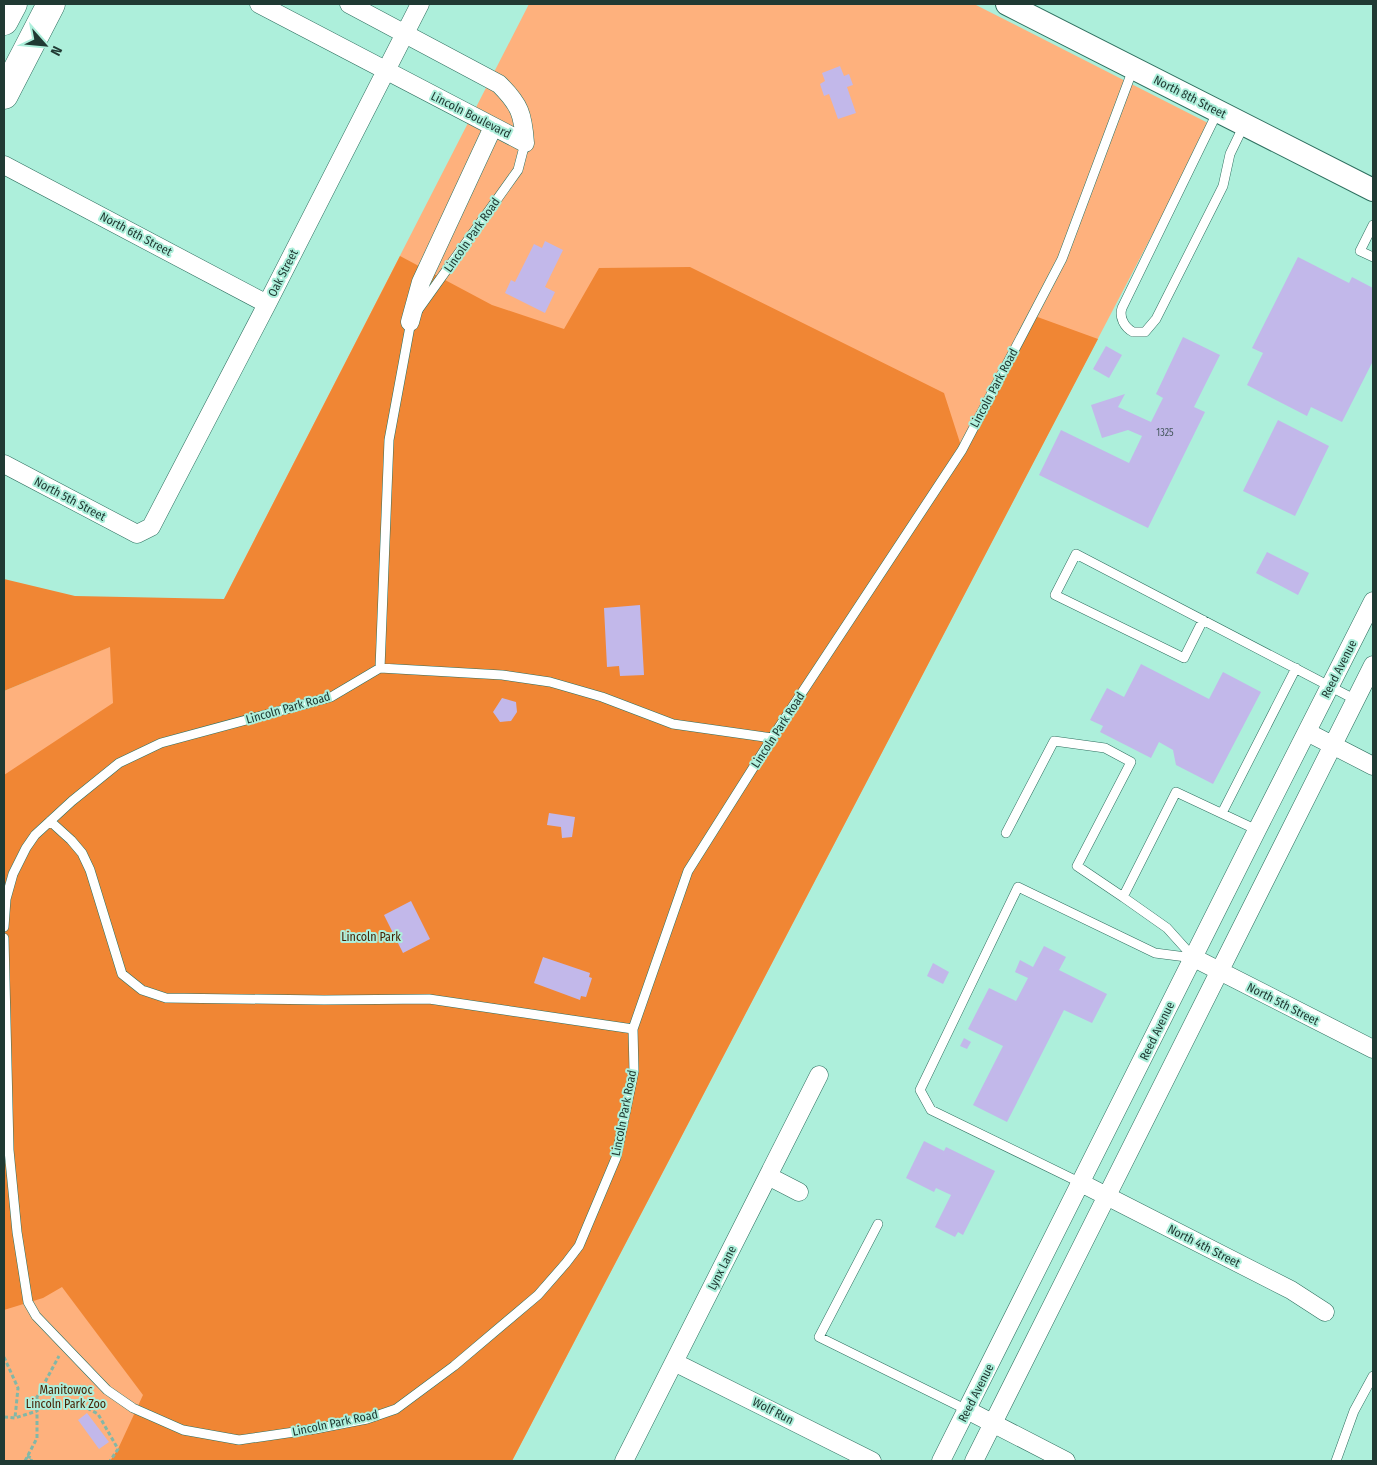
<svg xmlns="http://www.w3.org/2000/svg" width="1377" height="1465" font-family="'Fira Sans Condensed',sans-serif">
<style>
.green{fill:#feb17d}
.forest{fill:#f08634}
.building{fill:#c2b8ea}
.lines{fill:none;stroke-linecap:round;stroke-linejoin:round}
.service-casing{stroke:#2e6f5f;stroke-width:10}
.minor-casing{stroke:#2e6f5f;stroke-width:19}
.tertiary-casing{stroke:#2e6f5f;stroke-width:24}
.primary-casing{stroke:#2e6f5f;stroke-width:29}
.path{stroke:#82b7a7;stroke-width:3;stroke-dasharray:4 2.5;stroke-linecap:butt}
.service{stroke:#fff;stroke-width:9}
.minor{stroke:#fff;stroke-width:18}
.tertiary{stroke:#fff;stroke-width:22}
.primary{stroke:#fff;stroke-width:28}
.labels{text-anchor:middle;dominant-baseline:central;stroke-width:4;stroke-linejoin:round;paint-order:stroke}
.number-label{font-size:10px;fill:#485a61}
.street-label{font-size:12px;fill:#203a33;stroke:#adefdb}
.park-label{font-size:12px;fill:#461e00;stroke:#adefdb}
</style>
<rect width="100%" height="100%" fill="#adefdb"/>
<path class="green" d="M529,4h445l236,120 -698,1337h-508v-770l220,-92z"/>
<path class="forest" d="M400,256l92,49 72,24 35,-61 91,-1 254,126 18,56 70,-134 66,24 -586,1122h-402l8,-12 25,-54 -81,-108 -19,11 -39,12v-146l6,-2 -6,-7v-380l109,-72 -3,-56 -106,44v-112l71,17 149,3z"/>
<path class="building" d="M840,66l4,10 5,-2 4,11 -6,2 9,26 -18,6 -9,-25 -5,2 -4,-12 5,-3 -3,-8z
M545,241l18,9 -18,37 10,5 -10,21 -40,-20 6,-13 4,2 19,-38 8,4z
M1298,257l51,26 3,-6 21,11v73l-31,61 -31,-15 -4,9 -60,-31 16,-32 -11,-5z
M1183,337l37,18 -26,52 11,5 -57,116 -109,-53 22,-45 68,33 13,-27 -14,-6 -26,8 -11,-33 34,-11 -7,13 33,15 12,-24 -7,-4z
M1106,346l16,9 -13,23 -16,-9z
M1278,420l51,26 -34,70 -52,-25z
M1267,552l42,21 -11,22 -42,-22z
M640,605l4,70 -24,1 -1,-10 -12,1 -3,-59z
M1141,664l68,35 14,-27 38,20 -48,92 -37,-19 -3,-15 -14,-8 -8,16 -51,-26 3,-6 -13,-6 17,-32 17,9z
M502,698l14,4 1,10 -6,9 -11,1 -7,-10z
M549,813l26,4 -3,20 -10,1 -1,-11 -14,-2z
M411,901l19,38 -27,14 -19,-38z
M1044,946l22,11 -7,13 48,24 -15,29 -28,-13 -57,112 -34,-17 30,-59 -35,-17 21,-41 27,13 12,-23 -13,-6 5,-12 13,7z
M543,957l47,16 -1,4 3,1 -6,19 -5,-1 -1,4 -46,-17z
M933,963l16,9 -6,12 -16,-8z
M964,1038l7,4 -4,7 -7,-3z
M924,1141l20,10 2,-4 49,24 -32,64 -5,-3 -3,5 -20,-10 16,-32 -15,-7 -2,4 -28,-14z
M87,1413l22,29 -10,7 -21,-29z"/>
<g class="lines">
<defs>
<path id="service" d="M1218,111l-96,197c-3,9 2,19 11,24h12l11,-13 62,-123 5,-10 7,-32 14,-29
M1373,225l-13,26 13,6
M418,310l100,-140 7,-27
M1203,620l-19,38 -129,-63 21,-41 280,146
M380,668l122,7 48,7 52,15 71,27 99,14
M1222,813l74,-145
M50,821l21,19 11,13 8,17 32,104 20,16 24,8 158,2 105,-1 204,30
M1006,833l48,-92 51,7 26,14 -54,104 46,31
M4,927l2,-28 7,-25 13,-26 9,-13 37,-34 47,-38 42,-20 170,-46 49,-29 9,-228 22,-119
M4,938l5,212 8,82 11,70 8,14 71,74 26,18 50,22 56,10 76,-11 52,-10 29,-10 58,-43 84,-71 28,-32 13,-17 37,-88 18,-87 -1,-42 55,-158 84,-133 190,-288 100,-191 71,-190
M1194,958l-27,-30 -44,-31 53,-105 81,38
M1081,1183l-150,-73 -11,-20 98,-203 137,66 39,5
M878,1224l-59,113 148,73
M1336,1461l18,-50 19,-35"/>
<path id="minor" d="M259,4l266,139
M349,4l150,80c21,21 24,30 26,59
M4,165l263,139
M410,322l11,-40 72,-155
M4,464l133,70 14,-7 116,-223 153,-300
M1307,732l66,34
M1194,958l179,91
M768,1176l31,16
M1081,1183l210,107 34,22
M674,1362l198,99
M967,1410l99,51
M624,1461l195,-386
M941,1461l316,-631 116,-229
M974,1461l399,-796"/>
<path id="tertiary" d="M1007,4l366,186"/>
<path id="primary" d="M4,21l9,-17
M4,95l47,-91"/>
</defs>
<use href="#service" class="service-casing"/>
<use href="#minor" class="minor-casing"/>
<use href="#tertiary" class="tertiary-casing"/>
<use href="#primary" class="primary-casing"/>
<path class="path" d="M4,1357l14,31 -3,30
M37,1402l23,-1 18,2 20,11 20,35 -8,12
M4,1417l11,1 22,-7
M27,1456l5,2 -1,3
M25,1461l12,-23v-41l22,-41"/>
<use href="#service" class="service"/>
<use href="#minor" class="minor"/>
<use href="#tertiary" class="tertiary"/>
<use href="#primary" class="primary"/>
</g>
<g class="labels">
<g class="number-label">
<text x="1165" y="433">1325</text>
</g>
<g class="street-label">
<text transform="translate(1190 97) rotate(27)">North 8th Street</text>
<text transform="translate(471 115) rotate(27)">Lincoln Boulevard</text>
<text transform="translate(136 234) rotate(28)">North 6th Street</text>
<text transform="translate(472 235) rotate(-55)">Lincoln Park Road</text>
<text transform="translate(283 273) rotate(-63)">Oak Street</text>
<text transform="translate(994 388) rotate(-62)">Lincoln Park Road</text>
<text transform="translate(70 499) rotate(28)">North 5th Street</text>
<text transform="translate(1339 669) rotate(-63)">Reed Avenue</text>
<text transform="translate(288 708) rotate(-16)">Lincoln Park Road</text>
<text transform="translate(778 730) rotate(-57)">Lincoln Park Road</text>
<text transform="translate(1283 1004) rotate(27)">North 5th Street</text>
<text transform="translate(1157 1031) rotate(-64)">Reed Avenue</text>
<text transform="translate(624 1113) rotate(-79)">Lincoln Park Road</text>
<text transform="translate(1204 1246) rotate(27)">North 4th Street</text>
<text transform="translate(722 1268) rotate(-63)">Lynx Lane</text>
<text transform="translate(976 1393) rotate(-63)">Reed Avenue</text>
<text transform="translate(773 1411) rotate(27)">Wolf Run</text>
<text transform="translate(335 1423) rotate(-12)">Lincoln Park Road</text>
</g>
<g class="park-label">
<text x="371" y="937">Lincoln Park</text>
<text x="66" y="1390">Manitowoc<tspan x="66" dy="14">Lincoln Park Zoo</tspan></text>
</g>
</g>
<rect width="1377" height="1465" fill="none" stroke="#203a33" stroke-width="10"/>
<g transform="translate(45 45) rotate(117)" stroke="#adefdb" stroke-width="4" paint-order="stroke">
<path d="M0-4L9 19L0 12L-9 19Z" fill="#203a33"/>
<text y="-8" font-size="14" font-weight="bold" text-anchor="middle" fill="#203a33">N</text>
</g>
</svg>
